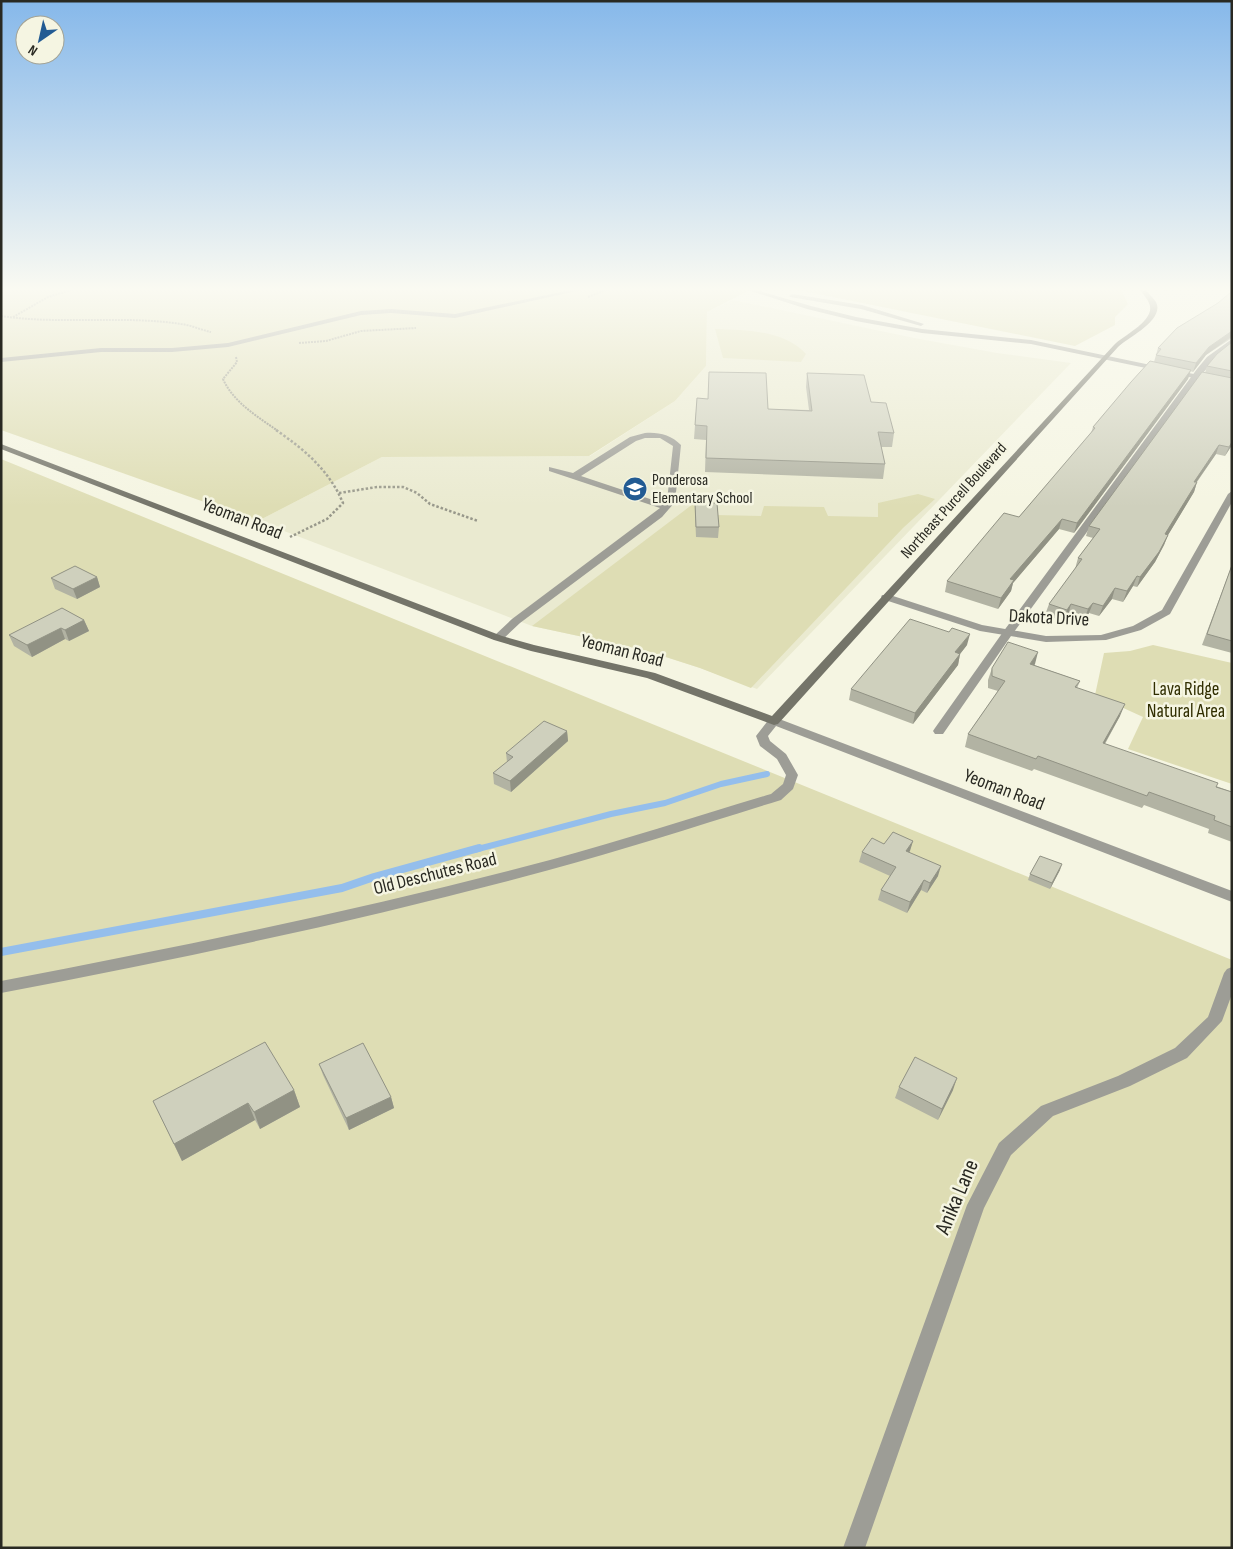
<svg xmlns="http://www.w3.org/2000/svg" width="1233" height="1549" font-family="'Sofia Sans Condensed',sans-serif">
<style>
.built{fill:#eaead0}
.green{fill:#deddb4}
.lines{fill:none;stroke-linecap:round;stroke-linejoin:round}
.stream-far1{stroke:#94beec;stroke-width:6}
.stream{stroke:#94beec;stroke-width:8}
.path-far1{stroke:#98988b;stroke-width:2;stroke-dasharray:2 1;stroke-linecap:butt}
.path{stroke:#98988b;stroke-width:2.5;stroke-dasharray:2.5 2;stroke-linecap:butt}
.lane{fill:#9d9d96;fill-rule:evenodd}
.street{fill:#9d9d96;fill-rule:evenodd}
.secondary{fill:#747469;fill-rule:evenodd}
.wall{fill:#b2b3a3}
.shaded-wall{fill:#919284}
.building{fill:#cfd0bd;stroke:#919284}
.labels{text-anchor:middle;dominant-baseline:central;stroke-width:5;stroke-linejoin:round;paint-order:stroke}
.far-poi-label{font-size:16px;fill:#292922;stroke:#f5f5e2;text-anchor:start}
.far-street-label{font-size:16px;fill:#292922;stroke:#f5f5e2}
.street-label{font-size:19px;fill:#292922;stroke:#f5f5e2}
.park-label{font-size:19px;fill:#302e00;stroke:#f5f5e2}
.near-street-label{font-size:22px;fill:#292922;stroke:#f5f5e2}
</style>
<rect width="100%" height="100%" fill="#f5f5e2"/>
<path class="built" d="M733,300l181,38 83,15 74,10 -314,326 -57,-21 -56,-18 -112,-24 -274,-105 124,-64 208,-1 85,-55 31,-35 1,-54z"/>
<path class="green" d="M1,290h749l-43,22 -1,54 -31,35 -86,55 -207,1 -124,64 -257,-91z
M798,290h323l7,14 -13,13v8l-40,21z
M715,329c30,1 69,1 91,25l-5,8 -78,-4z
M1,459l1231,501v588h-1231z
M918,494l17,5 -32,29 -152,160 -51,-20 -56,-18 -112,-24 161,-122h9l2,-7h11v18l46,1 3,-10 60,1 4,9 50,1v-14z
M1153,645l79,18v121l-104,-35 15,-32 -48,-22 9,-42 26,-2z"/>
<g class="lines">
<path class="stream-far1" d="M474,850l137,-36 54,-11 56,-19 46,-10"/>
<path class="stream" d="M1,952l341,-64 32,-11 105,-29"/>
<path class="path-far1" d="M1166,290h4
M588,297l18,-7
M1,316c60,9 121,-1 180,8 10,1 20,6 30,8
M13,317l35,-20 23,-7
M299,343l27,-2 35,-10 55,-3
M236,357l1,5 -14,17c10,23 35,38 55,52"/>
<path class="path" d="M276,430c29,20 53,40 67,73l-16,16 -37,18
M339,493l38,-6h26l14,6 13,11 48,17"/>
<path class="lane" d="M571,290h10l-126,28 -64,-5 -30,2 -133,32 -56,5h-71l-100,10v-4l100,-10h71l56,-5 133,-32 30,-2 64,5z
M1232,339v6l-19,16 -10,12 -192,263 -68,98h-8l-2,-3 2,-3 68,-96 194,-263 10,-12z
M645,433c14,-1 26,2 36,12l-6,57 -13,15 -142,106 -18,17h-8l-1,-2 1,-2 18,-17 148,-111 -111,-37v-4l24,6 57,-36zM645,438h15l13,8 -6,55 -2,3 -84,-28 55,-35z"/>
<path class="street" d="M748,290h8l55,16 45,11 66,12 109,11 201,42v4l-201,-42 -109,-11 -66,-12 -49,-12z
M792,294l70,11 62,19 -3,2 -60,-17 -71,-12 -1,-1z
M1232,491v11l-62,112 -29,16 -35,10 -60,2 -66,-11 -98,-32 -1,-2 1,-2h8l92,30 64,11 55,-1 32,-9 29,-16 66,-116z
M774,717l458,174v11l-456,-176 -8,10 2,5 16,13 12,21 -5,14 -12,11c-78,24 -154,49 -232,70 -181,49 -364,88 -548,123v-12c184,-35 368,-73 549,-121 74,-20 148,-44 221,-66l12,-10 3,-9 -9,-16 -17,-13 -4,-10 14,-18z
M1232,967v27l-10,27 -35,37 -57,28 -77,30 -42,39 -27,53 -119,340h-22l124,-343 32,-62 42,-37 77,-30 57,-28 33,-31 16,-44 3,-4z"/>
<path class="secondary" d="M1140,290h6c3,4 7,8 10,12 9,18 -27,35 -38,45l-340,377 -4,1 -127,-47 -116,-27 -37,-11 -493,-191v-5l501,192 32,9 121,28 117,43 342,-371c10,-10 43,-25 35,-42 -2,-5 -6,-9 -9,-13z"/>
</g>
<path class="wall" d="M1232,292v46l-26,17 -13,17 -3,-1 -2,8 -114,154 -15,-4 -46,54 -2,8 -13,18 -53,-17 2,-11 72,-64 72,-84 2,-6 61,-65 4,-14z
M1232,342v103l-7,11 -9,-2 -19,28 -3,10 -26,43 -4,10 -9,17 -18,25 -4,-1 -10,16 -11,-3 -13,17 -10,-3 -5,7 -16,-5 -4,6 -19,-6 4,-11 26,-35 3,-11 15,-20 -7,-2 3,-10 116,-153 2,-7z
M807,373l64,29 23,31 -2,14h-11l4,17 -2,15 -178,-7 1,-32 -12,-1 3,-41 71,11 41,1 -3,-23z
M695,503l24,24 -1,11 -22,-1 -1,-24z
M1232,565v88l-30,-8z
M97,577l3,10 -23,12 -22,-10 -4,-11z
M84,620l5,11 -20,10 -4,-2 -33,18 -18,-11 -5,-11z
M967,645l-7,9 -2,11 -45,59 -64,-24 2,-11z
M1035,664l-1,1 46,16 -3,7 43,28 -15,28 127,48v50l-24,-9 1,-4 -65,-24 -2,3 -108,-39 -2,2 -67,-24 3,-13 30,-43 -10,-3v-8l4,-12z
M567,731l1,10 -57,51 -17,-8 -1,-11 14,-11 -1,-9z
M913,841l-4,11 29,24 -11,17 -6,-3 -14,23 -29,-13 3,-10 9,-14 -31,-14 3,-10 22,-8z
M1060,870l-10,19 -22,-9 2,-6z
M319,1064l72,33 3,11 -45,22 -26,-55z
M899,1087l54,3 -15,30 -43,-22z
M294,1090l6,17 -40,22 -5,-9 -73,41 -29,-60z"/>
<path class="shaded-wall" d="M1232,331l-1,6 -25,18 -13,17 3,-9 13,-16z
M1191,370l-3,9 -114,154 3,-10z
M1232,442v3l-7,11 4,-9z
M1219,445l-3,9 -26,37 4,-9z
M1197,482l-3,10 -32,53 3,-11z
M1062,519l-3,10 -46,54 -2,8 -13,18 3,-11 9,-19z
M1168,535l-4,10 -9,17 -18,25 3,-10z
M1137,576l-4,10 -10,16 4,-11z
M97,577l3,10 -23,12 -4,-10z
M1115,588l-3,11 -13,17 4,-10z
M1093,603l-4,10 -5,7 4,-11z
M1071,604l-3,11 -4,6 3,-11z
M84,620l5,11 -20,10 -4,-11z
M61,628l4,11 -33,18 -5,-12z
M970,634l-3,11 -7,9 -2,11 -45,59 2,-11 40,-61z
M1038,652l-3,12 -8,12 3,-12z
M1125,704l-5,12 -22,39 5,-12z
M567,731l1,10 -57,51 -1,-11z
M913,841l-3,10 -7,10 3,-10z
M1062,864l-2,6 -10,19 2,-6z
M941,866l-3,10 -11,17 3,-10z
M924,880l-3,10 -14,23 3,-11z
M957,1078l-4,12 -15,30 4,-11z
M294,1090l6,17 -40,22 -6,-17z
M391,1097l3,11 -45,22 -3,-12z
M248,1103l7,17 -73,41 -8,-17z"/>
<path class="building" d="M1231,292h1v39l-23,16 -13,16 -40,-8 5,-6 -3,-1 19,-20 41,-25z
M1232,342v29l-25,-5 10,-12z
M1150,361l41,9 -114,153 -15,-4 -52,60 4,1 -13,18 -54,-17 57,-68 15,4 76,-89 -2,-1 38,-45z
M709,372l57,1 2,36 44,2 -5,-38 57,2 7,27 15,1 8,30 -16,-1 7,32 -179,-6 1,-32 -12,-1 2,-27 11,1z
M1202,372l30,6v64l-3,5 -10,-2 -25,37h3l-32,52 3,1 -9,17 -19,25 -3,-1 -10,15 -12,-3 -12,18 -10,-3 -5,6 -17,-5 -4,6 -18,-6 33,-45 -4,-1 22,-29 -11,-3z
M695,503h22l2,24h-23z
M1232,565v76l-25,-7z
M75,566l22,11 -24,12 -22,-11z
M62,608l22,12 -19,10 -4,-2 -34,17 -18,-10z
M910,619l39,13 3,-4 18,6 -15,18 5,2 -45,59 -64,-24z
M1008,642l30,10 -8,12 50,17 -5,6 50,17 -22,39 115,40 -2,4 16,5v35l-18,-7 1,-4 -66,-24 -2,4 -109,-40 -2,3 -68,-25 37,-53 -13,-5v-8z
M544,721l23,10 -57,50 -17,-8 20,-16 -7,-4z
M893,832l20,9 -7,10 35,15 -11,17 -6,-3 -14,22 -29,-12 15,-23 -34,-15 10,-14 12,6z
M1040,856l22,8 -10,19 -22,-9z
M265,1042l29,48 -40,22 -6,-9 -74,41 -21,-43z
M363,1043l28,54 -45,21 -27,-54z
M915,1057l42,21 -15,31 -43,-22z"/>
<linearGradient id="sky" x2="0" y2="1"><stop stop-color="#86b8ea"/><stop offset="0.57" stop-color="#fafaf2"/><stop offset="1" stop-color="#fafaf2" stop-opacity="0"/></linearGradient>
<rect width="1233" height="507" fill="url(#sky)"/>
<defs>
<symbol id="school-disc" viewBox="-11 -11 22 22"><circle r="9.5" fill="#225b93" stroke="#f5f5e2"/><path d="M0-5L7-2L0 1L-7-2ZM-4 1L0 2.5L4 1V4Q0 6-4 4Z" fill="#fff"/></symbol>
</defs>
<g fill-rule="evenodd">
<use href="#school-disc" x="621" y="475" width="28" height="28"/>
</g>
<g class="labels">
<g class="far-poi-label">
<text x="652" y="480">Ponderosa<tspan x="652" dy="18">Elementary School</tspan></text>
</g>
<g class="far-street-label">
<text transform="translate(954 501) rotate(-48)">Northeast Purcell Boulevard</text>
</g>
<g class="street-label">
<text transform="translate(242 519) rotate(21)">Yeoman Road</text>
<text transform="translate(1049 618) rotate(3)">Dakota Drive</text>
<text transform="translate(622 651) rotate(14)">Yeoman Road</text>
<text transform="translate(1004 790) rotate(21)">Yeoman Road</text>
<text transform="translate(435 874) rotate(-14)">Old Deschutes Road</text>
</g>
<g class="park-label">
<text x="1186" y="689">Lava Ridge<tspan x="1186" dy="22">Natural Area</tspan></text>
</g>
<g class="near-street-label">
<text transform="translate(957 1197) rotate(-67)">Anika Lane</text>
</g>
</g>
<rect width="1233" height="1549" fill="none" stroke="#292922" stroke-width="5"/>
<g transform="translate(40 40) rotate(214)"><circle r="24" fill="#f5f5e2" stroke="#a3a395"/>
<path d="M0-4L9 19L0 12L-9 19Z" fill="#225b93"/>
<text y="-8" font-size="14" font-weight="bold" text-anchor="middle" fill="#292922">N</text>
</g>
</svg>
